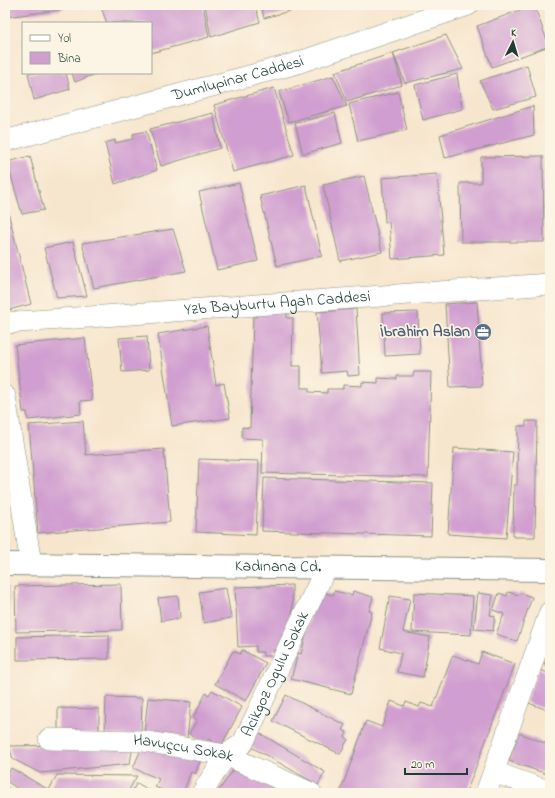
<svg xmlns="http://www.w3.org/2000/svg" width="555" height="798" font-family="'Indie Flower',sans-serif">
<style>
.building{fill:#d09ed0}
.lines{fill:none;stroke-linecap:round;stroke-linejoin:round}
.street-casing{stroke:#8b9281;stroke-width:22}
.secondary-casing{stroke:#8b9281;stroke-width:24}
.street{stroke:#fff;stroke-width:21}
.secondary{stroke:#fff;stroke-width:22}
.labels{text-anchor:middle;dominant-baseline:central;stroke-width:3.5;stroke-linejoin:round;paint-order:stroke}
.street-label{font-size:16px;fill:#1f3d34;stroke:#fcf5e5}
.service-label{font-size:16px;font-weight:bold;fill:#4e5e75;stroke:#fcf5e5;text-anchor:end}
</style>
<rect width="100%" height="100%" fill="#fcf5e5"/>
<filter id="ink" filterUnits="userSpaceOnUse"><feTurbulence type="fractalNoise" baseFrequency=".025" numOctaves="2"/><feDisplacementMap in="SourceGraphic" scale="8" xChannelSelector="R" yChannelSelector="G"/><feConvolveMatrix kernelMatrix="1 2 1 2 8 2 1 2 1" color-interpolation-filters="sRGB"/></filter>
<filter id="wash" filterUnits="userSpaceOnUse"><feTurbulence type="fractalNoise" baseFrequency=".012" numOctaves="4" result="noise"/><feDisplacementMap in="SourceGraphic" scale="16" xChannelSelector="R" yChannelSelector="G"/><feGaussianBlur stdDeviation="0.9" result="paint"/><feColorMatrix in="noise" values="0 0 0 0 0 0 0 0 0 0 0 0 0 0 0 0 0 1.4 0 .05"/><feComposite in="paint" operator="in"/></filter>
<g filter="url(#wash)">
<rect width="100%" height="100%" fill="#f7e6ce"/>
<g id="blocks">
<path class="building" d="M5,5h65l-10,5 -55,7z
M100,5h103l6,32 -58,16v-30h-44z
M205,5h50l5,17 -49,15z
M261,5h51l-48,13z
M534,5l15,41 -57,21 -15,-41z
M446,35l17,34 -58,14 -12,-30z
M393,53l9,32 -55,17 -12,-30z
M527,65l9,32 -43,12 -13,-28z
M28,73h38l4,16 -36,11z
M72,73h26l-23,9z
M457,74l5,35 -39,11 -8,-35z
M333,76l14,30 -58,16 -10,-30z
M274,88l20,67 -61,17 -19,-67z
M398,92l9,38 -49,11 -9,-37z
M533,106l1,29 -89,23 -5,-23z
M213,113l7,35 -59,18 -11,-37z
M335,113l7,30 -39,11 -8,-31z
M146,131l11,39 -42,14 -10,-41 10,-3v3l18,-4v-5z
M30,156l14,54 -22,4 -15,-52z
M543,156l1,86h-83l-1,-59h21v-26z
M437,174l7,81 -52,4 -3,-37h-4l-3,-44z
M364,176l18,76 -42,9 -17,-76z
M239,183l19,78 -41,9 -18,-78z
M306,185l16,71 -45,10 -17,-70z
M5,200l26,104 -26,7z
M173,229l13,42 -92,17 -12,-45z
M73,242l14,54 -30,2 -13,-50z
M477,302l5,84 -32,1 -5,-83z
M356,309l4,66 -12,1 -1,-5 -25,2 -5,-61z
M257,312h30v6h6l-1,48h9v22h8v4l18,1v-4h16v-4l19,1v-4l16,1v-5l19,1v-3h16l1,-4h17l-3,105 -166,-4 1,-34 -21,-1v-11l8,1 3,-111h4z
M418,312l2,42 -35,2 -2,-43z
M207,326l9,59 8,-2 6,35 -58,8 -14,-92z
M147,336l2,34 -27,2 -3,-34z
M85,338l7,62 -12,1 1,13 -53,6 -1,-8h-4l-8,-67z
M83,421l3,34 78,-6 6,73 -132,11 -9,-108z
M526,421h11l-2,116h-22l1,-52h3l1,-59h8z
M454,448l59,4 -7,86 -58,-4z
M199,459l60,2 -3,74 -60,-3z
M264,478l169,5 -2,53 -169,-5z
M121,584l1,46 -106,2 -1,-46z
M292,585l1,46 -14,19h-5v6h-11v-4h-7v-6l-18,1 -3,-60z
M5,586h3l1,22h-4z
M226,588l5,30 -27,5 -5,-31z
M317,591l16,4 1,-4 18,4 1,-4 20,6 -4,14 3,1 -21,82 -60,-15 7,-26 3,1z
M508,592l11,3 1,-2 12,4 -15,44 -21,-7 8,-20 -11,-4 6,-17 8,3z
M414,593l59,3 -2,39 -59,-3z
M478,593l15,2 -3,20 5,1 -2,15 -19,-2z
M178,596l2,22 -19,3 -3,-23z
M390,596l20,3 -7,33 27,5 -7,40 -26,-5 4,-19 -21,-5z
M109,635v24l-92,1v-23z
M550,641v25l-8,-4z
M242,650l24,13 -20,38 -31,-17 18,-33 7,3z
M482,652l33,12 -49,129h-126l26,-72 16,6 9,-26 13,5 2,-4 13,5 2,-4 12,4 20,-52 25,9z
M538,669l12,5v37l-24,-9z
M212,690l30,17 -21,39 -13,-7 -3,4 -16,-9 8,-14 -4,-2 13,-25 3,2z
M286,695l59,30 -3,5 5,2 -2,5 3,2 -8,15 -67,-33z
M106,697l36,1 -1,38 -36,-2z
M148,698l43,4 -4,37 -43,-5z
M58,708l41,1v25h-41z
M256,731l69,41 -7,13 -70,-40z
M519,733l31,12v30l-41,-14z
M133,744l-3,20 -90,9 -27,-14 -4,-13z
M142,747l60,10 -7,17 -4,-2 -8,21h-14l-14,-6 4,-8 -26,-11z
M238,763l44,30h-65z
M11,768l38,22 8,-15 80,1 -10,17h-103l-19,-13z
M137,783l17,10h-23z
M5,786l9,7h-9z"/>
</g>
</g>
<g filter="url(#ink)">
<use href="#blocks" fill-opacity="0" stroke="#8b9281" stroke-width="1"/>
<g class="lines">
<defs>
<g id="street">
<path id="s1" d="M5,141l289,-77 174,-59"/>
<path id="s2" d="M5,323l545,-39"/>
<path d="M5,396l26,168"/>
<path id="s3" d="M49,739l94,2 83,14 85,38"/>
<path d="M494,772l56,20"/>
<path id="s4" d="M202,793l24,-38 17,-12 83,-175"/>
<path d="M486,793l64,-181"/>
</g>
<g id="secondary">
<path id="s5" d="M5,564l545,6"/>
</g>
</defs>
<use href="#street" class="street-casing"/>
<use href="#secondary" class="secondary-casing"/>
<use href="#street" class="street"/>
<use href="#secondary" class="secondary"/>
</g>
</g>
<defs>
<symbol id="office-disc" viewBox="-11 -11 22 22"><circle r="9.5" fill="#5c6f8a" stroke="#fcf5e5"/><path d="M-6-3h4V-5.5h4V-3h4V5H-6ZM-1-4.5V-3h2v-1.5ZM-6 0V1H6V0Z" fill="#fff"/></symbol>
</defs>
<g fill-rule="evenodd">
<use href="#office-disc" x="473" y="322" width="20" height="20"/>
</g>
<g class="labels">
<g class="street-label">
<text stroke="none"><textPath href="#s1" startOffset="241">Dumlupinar Caddesi</textPath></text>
<text stroke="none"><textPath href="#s2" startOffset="273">Yzb Bayburtu Agah Caddesi</textPath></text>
<text stroke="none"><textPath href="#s5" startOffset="273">Kadınana Cd.</textPath></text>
<text stroke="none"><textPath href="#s4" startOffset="142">Acikgoz Ogulu Sokak</textPath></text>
<text stroke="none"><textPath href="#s3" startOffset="135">Havuçcu Sokak</textPath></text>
</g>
<g class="service-label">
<text x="470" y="332">İbrahim Aslan</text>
</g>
</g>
<rect width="555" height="798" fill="none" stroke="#fcf5e5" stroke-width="20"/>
<rect x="22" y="22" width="130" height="52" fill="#fcf5e5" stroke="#a4ab9e"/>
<rect x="30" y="35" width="20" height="6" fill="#ffffff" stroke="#a4ab9e"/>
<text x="58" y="42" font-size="12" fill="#1f3d34">Yol</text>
<rect x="30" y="52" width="20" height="12" fill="#d09ed0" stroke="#a4ab9e"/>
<text x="58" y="62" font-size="12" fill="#1f3d34">Bina</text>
<g transform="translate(513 42) rotate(5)" stroke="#fcf5e5" stroke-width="3" paint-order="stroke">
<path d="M0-3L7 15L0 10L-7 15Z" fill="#1f3d34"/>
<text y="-6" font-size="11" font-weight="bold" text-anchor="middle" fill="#1f3d34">K</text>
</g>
<path d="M405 768v6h62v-6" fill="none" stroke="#1f3d34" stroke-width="2"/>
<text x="411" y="768" font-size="12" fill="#1f3d34" stroke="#fcf5e5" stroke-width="3" paint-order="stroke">20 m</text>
</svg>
